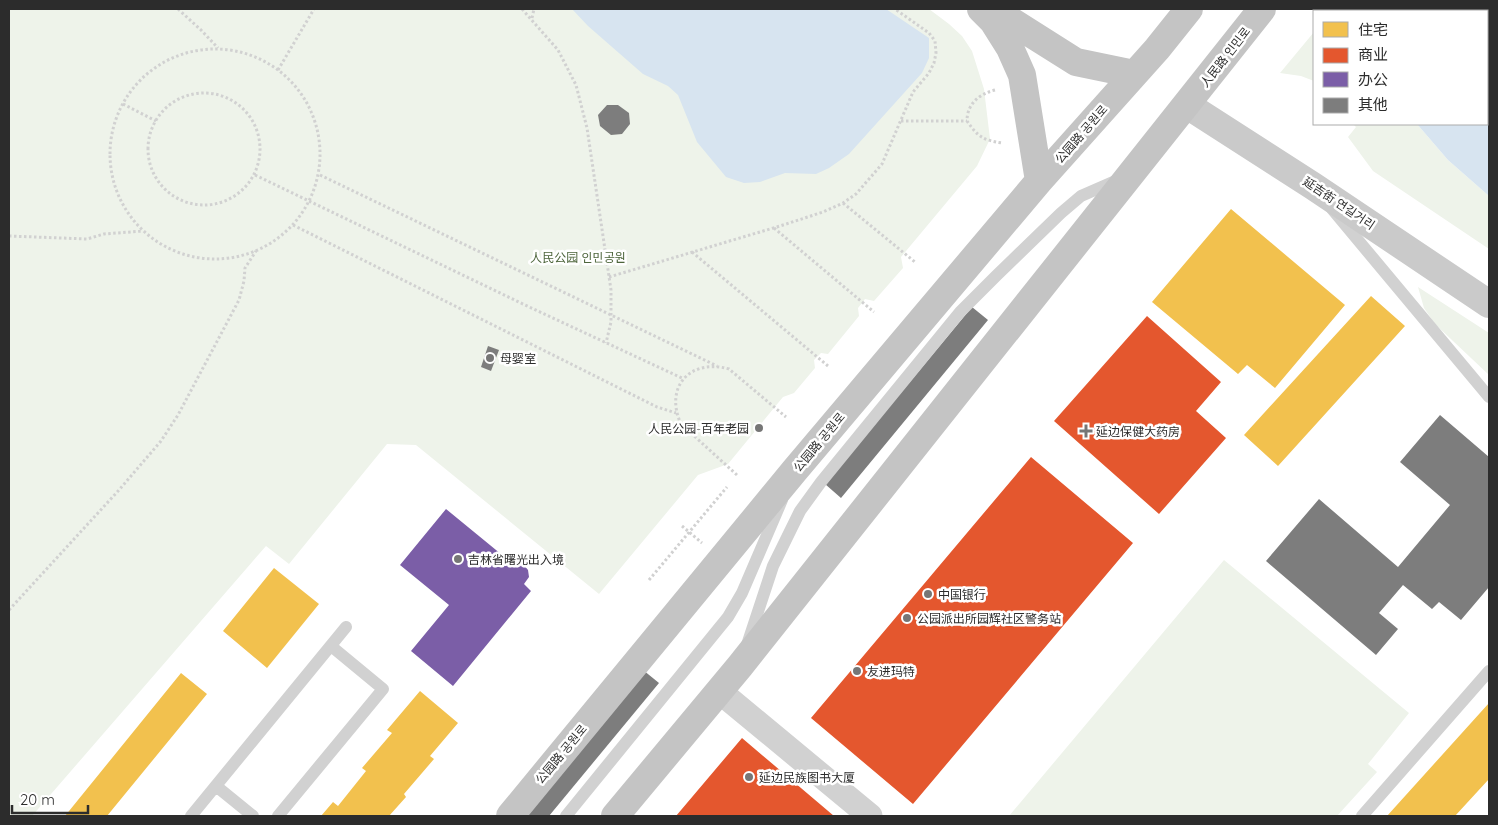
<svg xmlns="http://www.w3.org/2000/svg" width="1498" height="825" font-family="Quicksand,'Noto Sans SC','Noto Sans KR',sans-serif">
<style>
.green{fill:#eef3ea}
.water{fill:#d7e4f0}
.pier{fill:#fff}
.homes{fill:#f2c14e}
.shops{fill:#e4572e}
.offices{fill:#7b5ea7}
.building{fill:#7d7d7d}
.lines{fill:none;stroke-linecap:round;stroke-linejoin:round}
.path{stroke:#d1d1d1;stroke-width:3;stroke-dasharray:2.5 2.5;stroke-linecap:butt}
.lane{stroke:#d1d1d1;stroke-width:12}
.street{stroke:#d1d1d1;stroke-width:25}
.secondary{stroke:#cacaca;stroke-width:28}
.primary{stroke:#c4c4c4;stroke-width:28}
.poi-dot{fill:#767676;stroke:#fff;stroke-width:2}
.labels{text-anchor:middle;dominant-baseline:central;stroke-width:5;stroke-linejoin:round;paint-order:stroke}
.street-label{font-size:12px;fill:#2c2c2c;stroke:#fff}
.park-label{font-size:12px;fill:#4d653b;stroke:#fff}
.poi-label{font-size:12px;fill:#2c2c2c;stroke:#fff;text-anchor:start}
</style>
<rect width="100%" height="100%" fill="#fff"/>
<path class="green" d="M9,9h920l20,15 13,12 10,15 12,38 6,50 -13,27 -76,91 2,11 -29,33 -9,-2 -7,9 1,8 -31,38 -7,-1 -7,7 1,8 -21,25 -11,4 -55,67 -30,11 -99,119 -183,-149 -29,-1 -98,120 -23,-18 -234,270h-22z
M1388,9h101v109l-2,-3v-104h-96z
M1314,32v49l-13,-5 -21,-3z
M1353,124h64l31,36 41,36v53l-116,-78 -25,-34 8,-10z
M1418,287l71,46v42l-54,-51 -11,-16z
M1224,560l185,153 -41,51 9,8 -40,44h-328z"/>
<path class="water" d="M572,9h314l43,29v20l-7,15 -73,81 -20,14 -13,6 -31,-1 -25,9 -16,1 -18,-6 -29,-35 -19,-47 -10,-9 -25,-12 -55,-48z
M1487,115l2,3v78l-41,-36 -31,-36h70z"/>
<path class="pier" d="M1291,9h38l-2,2h-13v17z"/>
<path class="homes" d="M1231,209l114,96 -70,83 -28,-23 -9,9 -86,-72z
M1371,296l34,30 -127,140 -34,-31z
M274,568l45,36 -52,64 -44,-37z
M181,673l26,21 -100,122h-42z
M420,691l38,32 -28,33 4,3 -30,35 2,3 -17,19h-68l12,-14 5,4 28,-35 -4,-3 30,-35 -5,-3z
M1489,703v76l-34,37h-68z"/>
<path class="shops" d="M1147,316l74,66 -25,29 30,27 -67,76 -105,-93z
M1031,457l102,86 -220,261 -102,-86z
M742,738l92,78h-158z"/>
<path class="offices" d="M446,509l61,50 8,-1 8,6 5,6 1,7 -5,7 7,7 -78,95 -42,-35 38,-46 -49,-40z"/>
<path class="building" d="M607,105h11l11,8 1,11 -8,10 -11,1 -11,-9 -2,-11z
M972,307l16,13 -147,178 -16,-14z
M488,346l11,4 -8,21 -10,-4z
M1440,415l49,42v130l-28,33 -22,-18 -7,7 -29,-24 -24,28 19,16 -22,26 -110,-94 53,-62 79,68 52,-62 -50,-43z
M643,670l16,13 -110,133h-28z"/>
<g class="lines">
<path class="path" d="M178,9l23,21 17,18
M522,9l36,41 18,35 11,43 24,162v32l-5,21
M532,18l2,-9
M110 154a105 105 0 1 1 210 0a105 105 0 1 1-210 0Z
M278,70l36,-61
M995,90c-16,4 -28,14 -28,31 11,16 16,19 35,22
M148 149a56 56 0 1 1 112 0a56 56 0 1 1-112 0Z
M123,104l33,17
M901,121h66
M255,175l270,130 159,74
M320,175l397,191
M843,203l72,59
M293,225l364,182 19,6
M774,228l100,84
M9,236l78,3 17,-5 39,-3
M692,252l136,114
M609,277l171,-51 43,-14 20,-9 13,-9 26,-30 31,-72 16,-19 5,-10 2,-10 -1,-12 -6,-8 -34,-24
M737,475l-56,-51c-17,-37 9,-66 48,-55l57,48
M682,526l20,17
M649,580l78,-93
M9,610l110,-120 42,-49 17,-26 61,-115 5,-19 1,-13 11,-17"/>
<path class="lane" d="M1332,209l157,188
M747,645l26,-79 27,-55 21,-29 139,-170 36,-36 65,-63 20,-17 39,-17
M216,786l37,30
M191,816l155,-189
M278,816l105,-127 -52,-43
M566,816l162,-199 14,-24 40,-93
M1362,816l127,-145"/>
<path class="street" d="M719,691l151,125"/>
<path class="secondary" d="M1187,105l126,81 176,118"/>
<path class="primary" d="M981,9l12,12 17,27 12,27 17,106
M992,9l84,53 58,12
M510,816l285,-346 244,-289 118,-132 32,-40
M615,816l125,-150 522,-657"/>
</g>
<g class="poi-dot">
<circle cx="490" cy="358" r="5"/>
<circle cx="759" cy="428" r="5"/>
<path d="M1083.5 423.5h5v5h5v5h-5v5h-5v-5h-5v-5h5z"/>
<circle cx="458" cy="559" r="5"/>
<circle cx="928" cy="594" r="5"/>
<circle cx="907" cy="618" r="5"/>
<circle cx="857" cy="671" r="5"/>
<circle cx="749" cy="777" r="5"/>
</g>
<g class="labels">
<g class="street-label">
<text transform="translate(1225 57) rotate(-52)">人民路 인민로</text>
<text transform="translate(1081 134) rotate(-49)">公园路 공원로</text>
<text transform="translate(1339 203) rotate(34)">延吉街 연길거리</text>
<text transform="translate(819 442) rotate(-50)">公园路 공원로</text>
<text transform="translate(561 754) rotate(-50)">公园路 공원로</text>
</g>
<g class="park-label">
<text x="578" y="257">人民公园 인민공원</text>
</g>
<g class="poi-label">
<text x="500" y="358">母婴室</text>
<text x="749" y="428" text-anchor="end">人民公园-百年老园</text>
<text x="1096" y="431">延边保健大药房</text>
<text x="468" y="559">吉林省曙光出入境</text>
<text x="938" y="594">中国银行</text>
<text x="917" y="618">公园派出所园辉社区警务站</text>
<text x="867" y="671">友进玛特</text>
<text x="759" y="777">延边民族图书大厦</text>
</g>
</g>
<rect width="1498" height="825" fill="none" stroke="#2c2c2c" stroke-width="20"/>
<rect x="1313" y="10" width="175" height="115" fill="#ffffff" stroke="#ababab"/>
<rect x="1323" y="22" width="25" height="15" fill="#f2c14e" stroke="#ababab"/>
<text x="1358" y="35" font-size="15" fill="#2c2c2c">住宅</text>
<rect x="1323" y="48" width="25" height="15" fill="#e4572e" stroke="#ababab"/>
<text x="1358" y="60" font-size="15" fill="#2c2c2c">商业</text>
<rect x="1323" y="72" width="25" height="15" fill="#7b5ea7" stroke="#ababab"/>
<text x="1358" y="85" font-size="15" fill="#2c2c2c">办公</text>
<rect x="1323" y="98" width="25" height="15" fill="#7d7d7d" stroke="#ababab"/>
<text x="1358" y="110" font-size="15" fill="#2c2c2c">其他</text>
<path d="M12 805v8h76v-8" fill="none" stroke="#2c2c2c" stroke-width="2.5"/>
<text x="20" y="805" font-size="15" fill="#2c2c2c" stroke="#ffffff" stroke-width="4" paint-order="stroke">20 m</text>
</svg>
